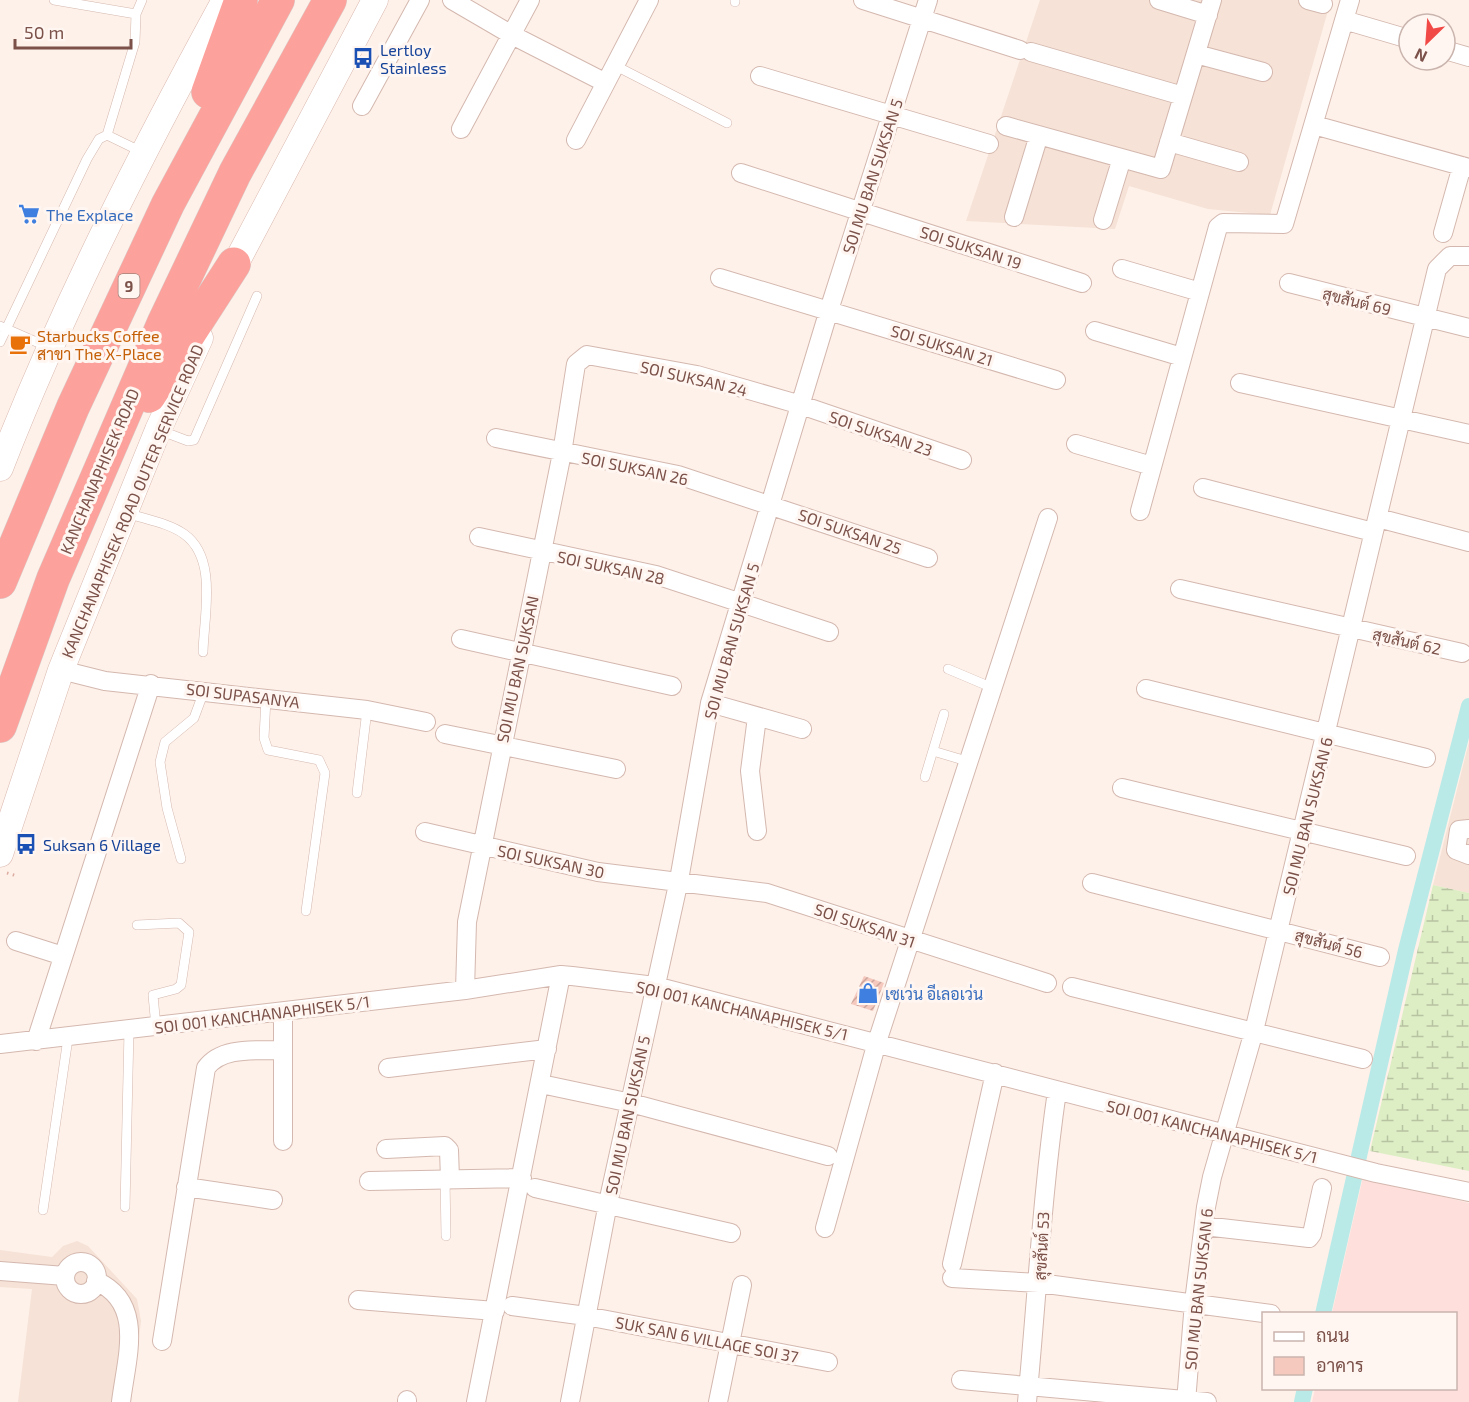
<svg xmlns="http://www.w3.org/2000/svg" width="1469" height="1402" font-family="'Exo 2',Sarabun,sans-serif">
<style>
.residential{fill:#f6e2d6}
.commercial{fill:#ffdfdc}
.wetland{fill:url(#wetland-marsh)}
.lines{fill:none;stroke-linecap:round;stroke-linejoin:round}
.canal{stroke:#baeae8;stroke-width:16}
.building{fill:url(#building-hatch)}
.lane-casing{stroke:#d4b8af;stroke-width:10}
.street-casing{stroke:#d4b8af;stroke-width:20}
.secondary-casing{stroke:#dab9af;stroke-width:27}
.highway-casing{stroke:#dacecc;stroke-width:34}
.path{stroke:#dcaba0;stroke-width:3;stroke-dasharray:1.5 4.5;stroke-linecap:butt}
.lane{stroke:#fff;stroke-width:9}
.street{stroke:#fff;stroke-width:18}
.secondary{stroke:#fff;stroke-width:26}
.highway{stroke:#fca19b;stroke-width:33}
.labels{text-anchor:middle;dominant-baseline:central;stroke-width:6;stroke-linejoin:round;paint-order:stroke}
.shield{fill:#fff6f1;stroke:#a3827b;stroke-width:1.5}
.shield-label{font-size:15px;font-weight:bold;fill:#7b5149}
.transit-label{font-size:16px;fill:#164399;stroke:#fff6f1;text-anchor:start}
.street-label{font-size:16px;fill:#7b5149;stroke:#fff6f1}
.shop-label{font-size:16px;fill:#366cbe;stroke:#fff6f1;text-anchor:start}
.food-label{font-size:16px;fill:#c56008;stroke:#fff6f1;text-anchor:start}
</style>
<defs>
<pattern id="wetland-marsh" width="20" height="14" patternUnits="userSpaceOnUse" patternTransform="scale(1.5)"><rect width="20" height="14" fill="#ddeec5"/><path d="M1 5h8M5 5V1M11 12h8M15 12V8" fill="none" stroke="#b8c3a2"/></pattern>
<pattern id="building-hatch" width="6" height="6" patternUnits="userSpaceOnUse" patternTransform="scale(1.5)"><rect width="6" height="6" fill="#f6c9be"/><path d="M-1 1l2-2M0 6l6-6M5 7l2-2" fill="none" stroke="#cca69c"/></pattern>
</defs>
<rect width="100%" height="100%" fill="#fef1e9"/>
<path class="residential" d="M1040,0h291l-61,215 -62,-6 -79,-23 -14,43 -149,-8z
M1469,742v151l-36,-8z
M77,1241l11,5 49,53 4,22 -10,81h-113l14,-113 -32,-2v-37l52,7 11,-11z"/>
<path class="commercial" d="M1363,1177l106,26v199h-157l3,-13 141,-1v-74l-124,-1z"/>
<path class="wetland" d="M1433,885l36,8v278l-99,-20z"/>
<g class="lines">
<path class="canal" d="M1323,1314l83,-364 63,-244
M1302,1402l3,-14"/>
</g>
<path class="building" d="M864,976l20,7 -11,28 -22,-7z"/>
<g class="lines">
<defs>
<path id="lane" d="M54,0l82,14
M142,0l-6,14 -1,28 -28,93 35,17
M735,2v-2
M614,65l113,58
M0,326l48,21
M0,342l87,-183 12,-20 8,-4
M159,430l29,11 6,-1 63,-144
M127,513c17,6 42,10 57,21 34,24 20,81 19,118
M948,669l45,19
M266,698l-2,40 4,12 51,10 6,13 -19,138
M933,751l37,11
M925,777l19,-63
M357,793l10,-83
M181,859l-14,-51 -7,-46 5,-20 29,-24 10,-27
M137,925l42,-2 10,9 -8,53 -5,4 -23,6 3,32
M445,1179l1,57
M125,1207l4,-177
M43,1210l25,-172"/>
<path id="street" d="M452,0l60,35 92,47
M863,0l157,50
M1159,0l49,15
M1308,0l15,4
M1344,20l65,19
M1445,50l24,7
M1031,52l152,44
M1196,54l67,18
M760,76l229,68
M362,106l58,-106
M1314,125l155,43
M1006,126l155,43 51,-169
M461,129l69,-129
M576,140l73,-140
M1169,142l70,20
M741,173l341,110
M1014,217l25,-82
M1103,220l19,-62
M1443,233l19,-67
M1122,269l78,23
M720,278l336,102
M1289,283l180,45
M1095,331l87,26
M1240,383l229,51
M496,438l182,37 250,83
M1076,444l76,22
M1203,488l170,44
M1140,511l78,-284 5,-4 61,1 66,-224
M1378,518l91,24
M479,537l177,38 173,57
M1180,589l282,64
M461,639l211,47
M61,670l44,11 262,29 59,12
M1146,689l280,69
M710,703l92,26
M445,734l171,35
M1122,788l284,68
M1469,829l-10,1 -3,20 13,5
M757,831l-7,-60 7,-54
M425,832l173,40 169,21 280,90
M1092,883l288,74
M16,941l47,15
M1072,987l291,72
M465,990l2,-68 95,-469 14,-89 11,-9 110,20 104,30 161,55
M283,1012v129
M36,1041l115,-357
M0,1044l465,-54 96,-15 11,1 83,10 721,187 93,19
M388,1068l159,-19
M541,1084l90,19 197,53
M386,1149l59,-3 4,4 1,29
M369,1181l153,-3
M186,1187l87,13
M535,1188l196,45
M1204,1226l105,12 3,-4 10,-46
M825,1228l52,-186 171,-524
M65 1278a16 16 0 1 1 32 0a16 16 0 1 1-32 0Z
M952,1264l43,-191
M0,1271l65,5
M952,1278l87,5 232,31
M96,1281c50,22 30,78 25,121
M358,1300l137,11
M512,1306l74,10 242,46
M162,1341l44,-273c16,-22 51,-17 76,-18
M961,1380l246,22
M407,1402v-2
M476,1402l85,-427
M570,1402l38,-199 71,-323 31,-177 119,-393 99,-310
M718,1402l24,-117
M1027,1402c10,-104 15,-208 30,-311
M1186,1402l8,-100 12,-95 6,-30 42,-146 183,-762 13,-13h19"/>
<path id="secondary" d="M227,280l148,-280
M0,468c63,-162 142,-316 225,-468
M0,854l61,-184 97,-240 42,-92"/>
<path id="highway" d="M208,92l33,-92
M149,396l85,-132
M0,582l73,-175 95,-203 110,-204
M0,726l53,-147 111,-257 71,-149 95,-173"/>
</defs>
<use href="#lane" class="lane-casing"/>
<use href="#street" class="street-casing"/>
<use href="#secondary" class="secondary-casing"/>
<use href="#highway" class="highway-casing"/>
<path class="path" d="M7,873l10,3"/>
<use href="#lane" class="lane"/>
<use href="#street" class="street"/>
<use href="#secondary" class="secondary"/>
<use href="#highway" class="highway"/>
</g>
<defs>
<symbol id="bus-bare" viewBox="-9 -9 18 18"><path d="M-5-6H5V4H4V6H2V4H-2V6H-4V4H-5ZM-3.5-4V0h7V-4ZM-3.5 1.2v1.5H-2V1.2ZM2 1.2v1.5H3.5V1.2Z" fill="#1a4fb4" stroke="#fff6f1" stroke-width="2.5" paint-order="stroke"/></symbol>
<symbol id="supermarket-bare" viewBox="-9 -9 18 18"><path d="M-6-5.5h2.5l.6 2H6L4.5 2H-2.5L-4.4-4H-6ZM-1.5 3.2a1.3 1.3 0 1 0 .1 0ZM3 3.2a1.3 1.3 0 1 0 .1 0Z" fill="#3f7fe0" stroke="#fff6f1" stroke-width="2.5" paint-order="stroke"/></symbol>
<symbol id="cafe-bare" viewBox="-9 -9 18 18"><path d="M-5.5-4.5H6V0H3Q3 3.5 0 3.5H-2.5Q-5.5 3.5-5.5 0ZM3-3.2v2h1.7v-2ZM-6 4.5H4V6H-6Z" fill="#e8710a" stroke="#fff6f1" stroke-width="2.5" paint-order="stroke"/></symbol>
<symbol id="shop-bare" viewBox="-9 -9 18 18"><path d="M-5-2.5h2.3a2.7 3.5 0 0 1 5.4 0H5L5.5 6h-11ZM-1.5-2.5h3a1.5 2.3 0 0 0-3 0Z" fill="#3f7fe0" stroke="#fff6f1" stroke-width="2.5" paint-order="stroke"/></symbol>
</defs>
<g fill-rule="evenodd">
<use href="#bus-bare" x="348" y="43" width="30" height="30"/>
<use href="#supermarket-bare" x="14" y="199" width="30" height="30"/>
<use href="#cafe-bare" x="5" y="329" width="30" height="30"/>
<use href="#bus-bare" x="11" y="829" width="30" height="30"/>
<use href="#shop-bare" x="853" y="978" width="30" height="30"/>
</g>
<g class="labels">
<rect class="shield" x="118.5" y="274" width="21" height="24" rx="4.5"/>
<g class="shield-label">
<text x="129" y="286">9</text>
</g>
<g class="transit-label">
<text x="380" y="49">Lertloy<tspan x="380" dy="18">Stainless</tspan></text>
<text x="43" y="844">Suksan 6 Village</text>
</g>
<g class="street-label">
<text transform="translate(872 176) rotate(-72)">SOI MU BAN SUKSAN 5</text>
<text transform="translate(971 247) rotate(18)">SOI SUKSAN 19</text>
<text transform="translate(1357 301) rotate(14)">สุขสันต์ 69</text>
<text transform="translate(942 345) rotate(17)">SOI SUKSAN 21</text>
<text transform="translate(694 378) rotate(13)">SOI SUKSAN 24</text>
<text transform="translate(881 433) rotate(19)">SOI SUKSAN 23</text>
<text transform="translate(635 468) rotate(12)">SOI SUKSAN 26</text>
<text transform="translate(99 471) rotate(-67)">KANCHANAPHISEK ROAD</text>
<text transform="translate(132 501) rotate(-67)">KANCHANAPHISEK ROAD OUTER SERVICE ROAD</text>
<text transform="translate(850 531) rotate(19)">SOI SUKSAN 25</text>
<text transform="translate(611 567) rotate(12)">SOI SUKSAN 28</text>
<text transform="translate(731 641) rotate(-74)">SOI MU BAN SUKSAN 5</text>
<text transform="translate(1407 641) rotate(13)">สุขสันต์ 62</text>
<text transform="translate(517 669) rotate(-78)">SOI MU BAN SUKSAN</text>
<text transform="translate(243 695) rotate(7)">SOI SUPASANYA</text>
<text transform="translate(1307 816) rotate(-76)">SOI MU BAN SUKSAN 6</text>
<text transform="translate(551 861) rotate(12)">SOI SUKSAN 30</text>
<text transform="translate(865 925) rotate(19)">SOI SUKSAN 31</text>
<text transform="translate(1329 943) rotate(15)">สุขสันต์ 56</text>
<text transform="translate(742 1010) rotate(13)">SOI 001 KANCHANAPHISEK 5/1</text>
<text transform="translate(262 1014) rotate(-7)">SOI 001 KANCHANAPHISEK 5/1</text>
<text transform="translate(627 1115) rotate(-78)">SOI MU BAN SUKSAN 5</text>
<text transform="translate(1212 1131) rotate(14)">SOI 001 KANCHANAPHISEK 5/1</text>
<text transform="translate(1041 1246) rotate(-87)">สุขสันต์ 53</text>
<text transform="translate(1198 1289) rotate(-84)">SOI MU BAN SUKSAN 6</text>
<text transform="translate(707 1339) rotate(11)">SUK SAN 6 VILLAGE SOI 37</text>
</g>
<g class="shop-label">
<text x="46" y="214">The Explace</text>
<text x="885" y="993">เซเว่น อีเลอเว่น</text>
</g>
<g class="food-label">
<text x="37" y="335">Starbucks Coffee<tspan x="37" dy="18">สาขา The X-Place</tspan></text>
</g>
</g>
<rect x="1262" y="1312" width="195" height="78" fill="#fff6f1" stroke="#cab4ae" stroke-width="1.5"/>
<rect x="1274" y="1332" width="30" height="9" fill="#ffffff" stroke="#cab4ae" stroke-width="1.5"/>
<text x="1316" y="1342" font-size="18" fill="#7b5149">ถนน</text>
<rect x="1274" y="1357" width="30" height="18" fill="#f6c9be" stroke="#cab4ae" stroke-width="1.5"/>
<text x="1316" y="1372" font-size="18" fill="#7b5149">อาคาร</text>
<g transform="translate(1427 42) rotate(205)"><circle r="28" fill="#fff6f1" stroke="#cab4ae" stroke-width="1.5"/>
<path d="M0-4.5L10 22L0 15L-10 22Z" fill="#f14945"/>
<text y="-9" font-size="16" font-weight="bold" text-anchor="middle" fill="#7b5149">N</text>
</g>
<path d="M15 39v9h116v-9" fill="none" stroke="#7b5149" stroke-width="3"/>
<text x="24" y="39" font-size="18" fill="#7b5149" stroke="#fff6f1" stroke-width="4.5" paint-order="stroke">50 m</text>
</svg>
